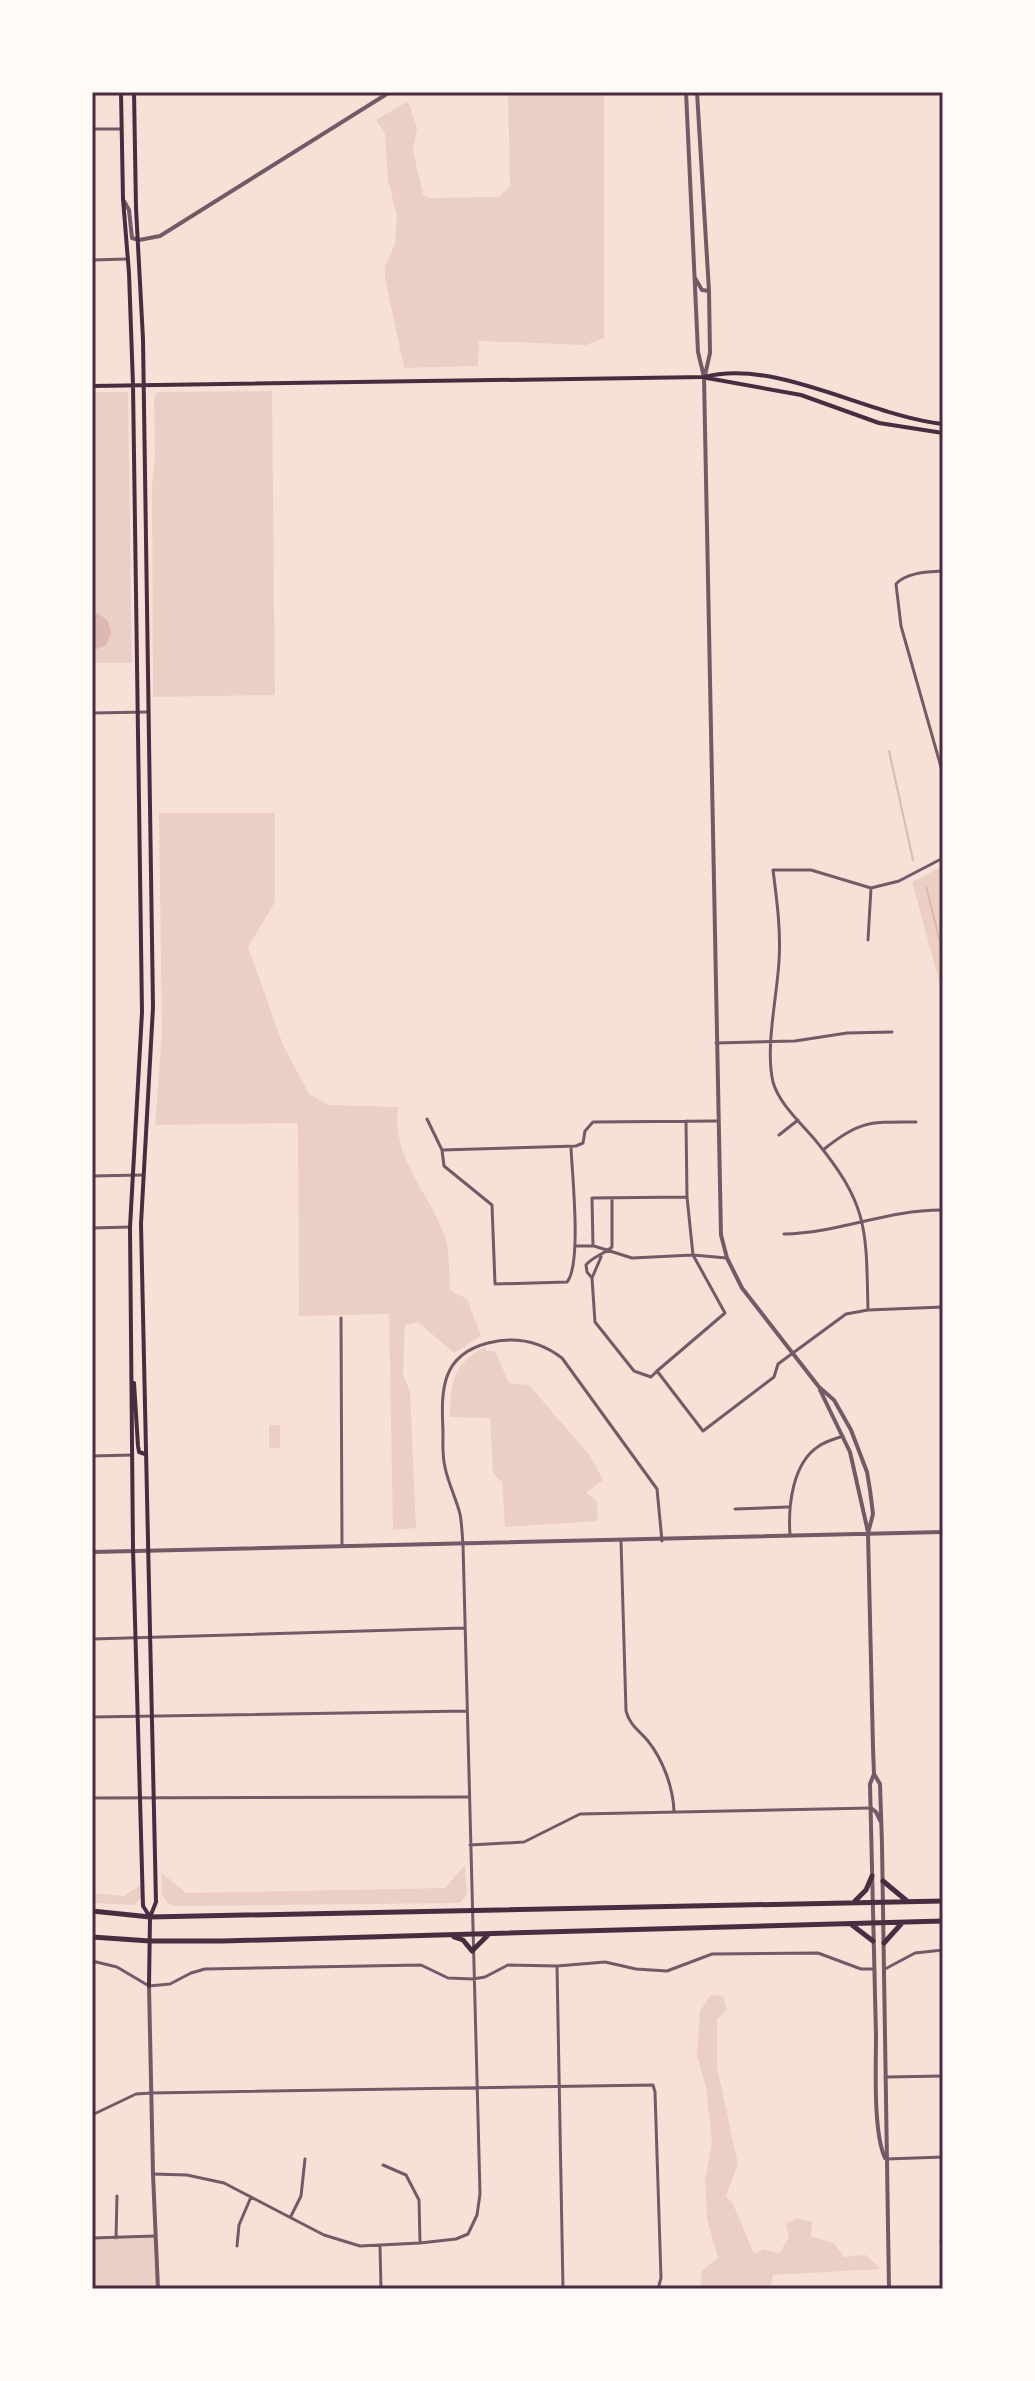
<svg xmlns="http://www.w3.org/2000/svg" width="1035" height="2381" font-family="'Archivo Narrow',sans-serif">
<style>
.green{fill:#ebcfc5}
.water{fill:#dcb8b0}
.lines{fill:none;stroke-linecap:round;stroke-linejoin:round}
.stream{stroke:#dcb8b0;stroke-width:2}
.minor{stroke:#755966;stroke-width:3}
.tertiary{stroke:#755966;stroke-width:4}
.secondary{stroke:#4a2c40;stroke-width:4}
.primary{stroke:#4a2c40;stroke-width:5}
.neatline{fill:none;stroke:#4a2c40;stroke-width:3}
</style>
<rect width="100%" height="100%" fill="#f7e1d7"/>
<path class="green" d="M508,92l96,1v245l-18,7 -107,-4 -1,25 -74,2 -19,-91v-10l10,-23 2,-28 -9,-36 -3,-46 -9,-14 32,-19 9,27 -4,23 10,43 6,4 70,-1 11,-11z
M272,391l3,304 -122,2 -1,-211 3,-28 -1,-61 4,-5z
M92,392h36l4,271h-40z
M159,813h116v89l-27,45 35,98 26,49 20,11 69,2c-6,52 29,82 46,127 6,16 5,39 6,56l17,9 14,37 -27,17 -36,-31 -13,3 -2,49 7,18 6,136 -23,2 -4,-216 -90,2 -1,-193 -143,2 7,-90z
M939,868l4,7v120l-31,-113z
M485,1347l1,4h9l14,32 20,2 61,71 13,24 -17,13 11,8 1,20 -93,6 -3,-45 -9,-9 -3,-55 -40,-1c1,-35 2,-52 35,-70z
M269,1425h11v23h-11z
M465,1865l2,29 -6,8 -5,1 -280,3 -8,-2 -6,-10 -1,-22 25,21 259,-5z
M142,1884l-1,14 -7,7 -42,-2v-10l32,3z
M711,1995l12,1 4,14 -10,9v48l21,97 -12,32 7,8 21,50 9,-5 16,4 10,-15 -3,-14 11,-6 15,4 -1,14 24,8 9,13 22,-2 15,14 -108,6 -3,14h-70l2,-18 16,-13 -11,-39 -2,-39 7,-37 -6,-56 -9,-32 3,-44z
M155,2236l3,53h-66v-50z"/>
<path class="water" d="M98,613l10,8 3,12 -5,12 -14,6v-37z"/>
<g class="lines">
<path class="stream" d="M889,751l24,109
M926,886l17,68"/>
<path class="minor" d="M92,129h28
M92,260l35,-1
M943,571c-15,1 -36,1 -47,13l5,42 42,148
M92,713l56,-1
M868,940l3,-52
M716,1043l79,-2 52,-8 45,-1
M427,1119l15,31 134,-4 7,-3 2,-12 8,-9 124,-1
M779,1135l19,-15
M442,1150l2,16 48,39 3,79 72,-2c15,-18 5,-108 4,-135
M823,1150c37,-30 47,-28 93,-28
M92,1176l50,-1
M92,1228l38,-1
M784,1234c54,-1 103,-24 157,-24
M575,1246h18l-1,-48 95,-1
M594,1246l38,12 61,-3 34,3
M601,1257l-9,21 3,44 39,49 17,6 6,-6 46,60 71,-54 4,-13 68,-50 22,-4 75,-3
M592,1278l-5,-6 -1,-7c6,-8 18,-11 26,-18v-48
M868,1310c-2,-81 1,-104 -52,-169 -14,-17 -37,-37 -43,-59 -8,-34 4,-85 6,-121 2,-30 -2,-60 -6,-91h38l60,18 28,-7 44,-23
M341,1318l1,227
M657,1371l68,-58 -32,-58 -6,-58 -1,-76
M92,1456l40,-1
M735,1509l53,-2
M790,1535c-2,-28 2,-72 29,-89 7,-5 16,-7 24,-10
M621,1541l5,170c4,15 13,19 22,30 15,19 25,46 26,70
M92,1639l372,-11
M92,1717l375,-6
M92,1798l376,-1
M470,1845l54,-3 56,-28 291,-6
M92,1961l25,6 32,19 21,-2 21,-11 14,-4 216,-4 27,13 25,1 12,-2 23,-12 49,1 48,-4 31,7 31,2 45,-17 106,-1 43,16h13
M557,1966l6,323
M885,1969l30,-16 28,-3
M887,2077l56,-1
M92,2115l44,-21 15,-1 502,-8 2,7 6,186 -3,11
M886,2159l57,-2
M383,2165l23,10 13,25 1,43
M153,2174l34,1 37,8 100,52 36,11 60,-3 36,-4 12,-5 9,-19 3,-21 -17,-650c-1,-10 -1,-20 -3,-30 -4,-16 -12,-31 -15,-47 -3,-11 -2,-25 -2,-36 -2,-41 -2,-76 45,-88 27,-7 52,-2 74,15l95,131 5,52
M291,2216l10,-20 4,-37
M92,2238l63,-2
M116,2238l1,-42
M941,2241h2
M237,2246l2,-21 12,-28
M380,2246l1,43"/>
<path class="tertiary" d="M686,92l12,260 6,25 17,858 6,23 15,30 77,99 15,13 17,30 16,42 3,18 3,24 -5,19 5,215 1,26 6,10 2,61 7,444
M697,92l12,199 1,62 -5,22
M124,201l5,9 3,28 7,2 21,-4 230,-144
M695,278l7,12 7,1
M820,1390l30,62 18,80
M92,1552l851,-20
M874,1774l-4,10c2,84 4,168 6,252 0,31 -3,96 9,122
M871,1808l5,4 5,10
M149,1986l4,188 5,115"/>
<path class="secondary" d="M121,92l2,107 6,74 4,112 9,627 -12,215 3,322 10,357 7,11
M134,92l2,116 7,131 10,668 -12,217 15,678 -6,15 -1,69
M707,378l94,17 78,28 64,10
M92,386l612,-9c72,-19 164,39 239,47
M134,1383l4,63 1,6 6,2"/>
<path class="primary" d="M883,1881l24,20
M855,1901l11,-11 6,-14
M92,1911l58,6 793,-16
M852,1925l21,16
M92,1937l58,4h73l720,-20
M454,1937l9,3 9,11 16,-16
M884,1943l18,-20"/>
</g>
<rect width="1035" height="2381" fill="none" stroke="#fffaf5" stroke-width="188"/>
<rect x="94" y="94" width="847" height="2193" class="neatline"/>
</svg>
